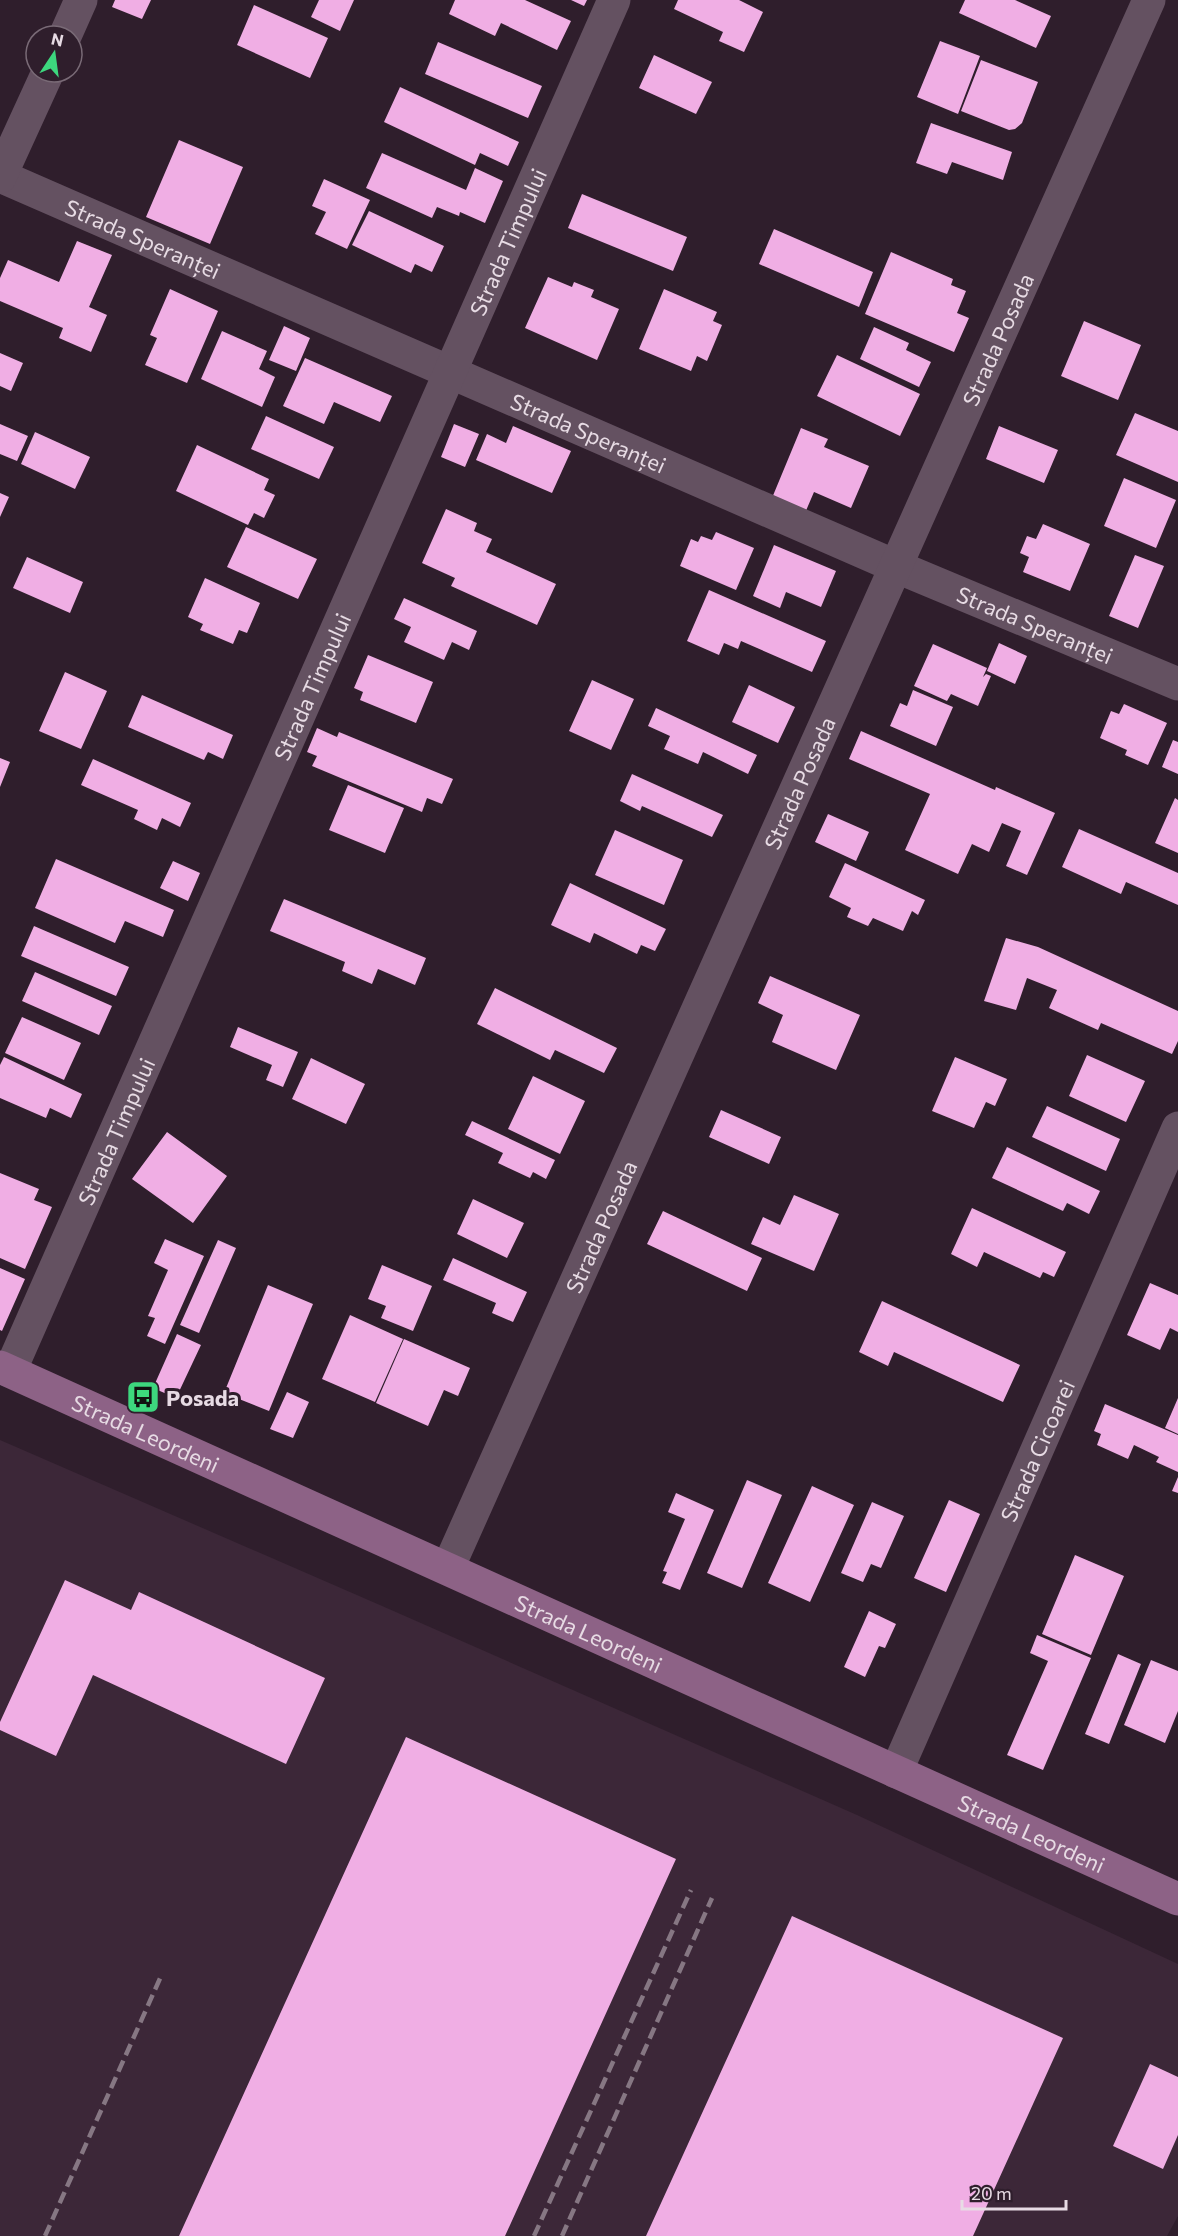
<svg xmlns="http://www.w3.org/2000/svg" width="1178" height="2236" font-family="Commissioner,sans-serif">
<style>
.built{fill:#3c2738}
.building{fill:#f0aee4}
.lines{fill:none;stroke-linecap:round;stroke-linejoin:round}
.minor{stroke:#645161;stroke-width:33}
.major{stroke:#8d6286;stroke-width:33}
.rail{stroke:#867783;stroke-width:4.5;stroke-dasharray:12 6;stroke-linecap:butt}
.labels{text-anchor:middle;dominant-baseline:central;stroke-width:6;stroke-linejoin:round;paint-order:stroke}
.street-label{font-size:22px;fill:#e7dbe4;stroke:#2f1e2c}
.poi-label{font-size:22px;font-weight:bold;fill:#e7dbe4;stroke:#2f1e2c;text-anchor:start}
</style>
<rect width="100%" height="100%" fill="#2f1e2c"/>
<path class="built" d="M0,1440l389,169 468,206 321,149v252l-11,20h-1167z"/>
<path class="building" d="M115,0h36l-9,19 -30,-12z
M319,0h35l-14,31 -29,-14z
M455,0h70l46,21 -14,29 -56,-27 -6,13 -46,-22z
M571,0h16l-3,6z
M678,0h61l24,12 -19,40 -25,-11 4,-9 -49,-23z
M965,0h50l36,16 -15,32 -77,-35z
M254,5l74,33 -18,40 -73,-33z
M940,41l40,15 -22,58 -41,-17z
M438,42l104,44 -14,32 -103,-44z
M654,55l58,27 -16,32 -57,-26z
M981,60l57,22 -16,41 -7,6 -6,1 -48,-19z
M400,87l119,55 -11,24 -28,-13 -5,12 -91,-43z
M931,123l81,29 -9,28 -51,-18 -5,12 -31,-11z
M179,140l64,27 -33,77 -64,-27z
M382,153l84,37 9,-22 28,13 -18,42 -25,-11 -1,4 -22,-9 -5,11 -66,-30z
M324,179l46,21 -23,49 -32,-15 11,-22 -14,-6z
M582,194l105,43 -14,34 -105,-43z
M369,211l75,35 -12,26 -17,-8 -4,9 -59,-28z
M774,229l99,43 -14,35 -100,-43z
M77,241l35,14 -23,52 18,8 -16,37 -32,-14 4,-10 -63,-27v-23l8,-18 51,22z
M891,252l62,27 -2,6 15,6 -9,22 12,5 -15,34 -89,-38z
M548,277l24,10 2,-5 20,8 -3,7 28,12 -22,51 -72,-32z
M170,289l48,22 -31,72 -42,-18 12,-27 -7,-3z
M664,289l53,23 -4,9 9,4 -15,36 -10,-5 -6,15 -52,-22z
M1084,321l57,24 -23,55 -57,-24z
M284,326l26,12 -14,33 -27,-11z
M874,327l35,16 -3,7 25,12 -12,25 -59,-28z
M222,331l45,20 -8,18 16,8 -13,30 -61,-28z
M0,353l23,10 -12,28 -11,-5z
M837,355l83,39 -20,42 -83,-40z
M305,358l87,38 -12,26 -46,-20 -10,22 -41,-18z
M1135,413l43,18v51l-62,-27z
M266,416l68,31 -15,32 -68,-30z
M0,424l28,12 -11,25 -17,-7z
M454,424l25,10 -14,33 -24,-10z
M513,426l58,25 -19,42 -76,-33 11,-26 19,9z
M999,426l59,24 -14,33 -58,-24z
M801,428l27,11 -4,8 45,19 -18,42 -37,-16 -9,21 -33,-15z
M35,432l55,25 -15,32 -54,-25z
M197,445l72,34 -5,11 11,5 -11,23 -10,-5 -6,12 -72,-34z
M1124,478l52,22 -20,48 -52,-22z
M0,493l9,4 -9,20z
M446,509l31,14 -3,8 18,8 -6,13 70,32 -19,41 -86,-39 4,-8 -33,-15z
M1043,524l47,20 -20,47 -47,-19 6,-15 -9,-4 7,-17 9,3z
M246,527l71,32 -19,40 -71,-32z
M716,532l38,16 -18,42 -56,-24 11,-27 7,3 3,-6 11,4z
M774,545l62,26 -15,36 -35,-15 -6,16 -27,-12z
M1135,555l29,11 -26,62 -29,-12z
M27,557l56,25 -13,31 -57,-25z
M205,578l55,25 -13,30 -8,-3 -6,14 -33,-14 3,-6 -15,-7z
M709,590l117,51 -14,31 -71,-31 -3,8 -14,-6 -5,12 -32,-14z
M404,598l73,33 -8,19 -17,-8 -8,18 -40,-18 7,-15 -17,-8z
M999,643l28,13 -12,28 -28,-13z
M933,644l54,24 -4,9 3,-3 5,2 -13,30 -27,-12 -4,7 -33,-15z
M368,655l65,27 -17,41 -56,-23 3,-8 -9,-4z
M65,672l42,19 -26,58 -42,-18z
M592,680l42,19 -23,51 -42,-19z
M749,685l46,22 -17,36 -46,-21z
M913,690l40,17 -17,39 -46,-20 10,-23 7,3z
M142,695l91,40 -10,24 -15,-7 -4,8 -76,-33z
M1124,704l43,19 -19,42 -23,-10 2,-5 -27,-12 11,-27 8,3z
M656,708l101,47 -9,19 -45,-22 -5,12 -34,-15 6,-13 -22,-10z
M317,728l20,9 2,-5 114,47 -11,25 -15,-6 -5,14 -110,-46 5,-10 -10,-4z
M861,731l134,59 1,-3 59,26 -28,62 -21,-9 15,-35 -19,-8 -13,29 -17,-8 -14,30 -53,-24 25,-56 -81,-35z
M1173,740l5,2v32l-16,-7z
M0,758l10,4 -10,25z
M93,759l98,44 -11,24 -18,-9 -5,12 -23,-11 4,-9 -57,-25z
M632,774l91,41 -11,22 -70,-31 -2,5 -20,-10z
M348,785l56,23 -19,45 -56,-23z
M1175,798l3,2v53l-23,-10z
M828,814l41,18 -13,29 -41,-19z
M1079,829l99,44v32l-52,-23 -5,12 -59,-27z
M615,830l68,30 -19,45 -69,-30z
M56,859l118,51 -11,27 -38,-16 -10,22 -80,-35z
M173,861l27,12 -12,28 -28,-13z
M845,863l80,37 -7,15 -6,-4 -9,20 -30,-13 -5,8 -21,-9 4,-9 -22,-11z
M570,883l96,46 -11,22 -14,-6 -4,9 -43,-21 -4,10 -39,-18z
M284,899l142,59 -11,27 -37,-16 -6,15 -30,-13 3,-9 -75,-31z
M34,926l95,41 -13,29 -95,-40z
M1006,938l32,9 140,64v30l-6,13 -71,-31 -3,7 -49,-22 8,-18 -30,-12 -11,32 -32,-9z
M35,972l77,34 -13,29 -77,-34z
M770,976l90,39 -24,55 -64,-28 11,-27 -25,-12z
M495,988l122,60 -13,25 -49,-23 -5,10 -73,-36z
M22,1017l59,26 -17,37 -59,-27z
M238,1027l60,25 -15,35 -17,-7 6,-15 -42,-18z
M1087,1055l58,26 -19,41 -57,-26z
M4,1057l78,37 -11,24 -21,-10 -4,10 -46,-20v-33z
M955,1057l52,22 -12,27 -9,-4 -12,26 -42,-17z
M311,1058l54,26 -19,40 -54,-25z
M533,1076l52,25 -25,53 -52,-25z
M1047,1106l73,33 -14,32 -74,-34z
M721,1110l60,27 -12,27 -60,-27z
M472,1121l83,39 -9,19 -13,-7 -3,6 -32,-15 5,-10 -38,-18z
M167,1132l60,44 -34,47 -61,-44z
M1007,1147l93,44 -11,23 -22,-11 -4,8 -71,-33z
M0,1173l39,16 -5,11 18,7 -27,62 -25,-11z
M794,1195l45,19 -25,57 -63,-27 12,-27 17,8z
M473,1199l51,24 -17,35 -50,-24z
M972,1208l94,44 -12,25 -11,-5 -3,6 -56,-26 -7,15 -26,-13z
M663,1211l99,47 -15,33 -100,-47z
M165,1239l39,17 -39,88 -18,-8 8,-18 -7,-2 20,-46 -14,-7z
M218,1240l18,8 -37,85 -19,-8z
M453,1258l74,34 -14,30 -21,-9 4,-10 -53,-23z
M382,1265l50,21 -19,45 -32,-13 5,-12 -18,-7z
M0,1268l25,11 -23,52 -2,-1z
M1150,1283l28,12v37l-8,-4 -10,22 -33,-15z
M268,1285l45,19 -44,107 -45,-18z
M882,1301l138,64 -17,37 -109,-50 -6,14 -29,-14z
M350,1315l53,24 -28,63 -53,-23z
M177,1334l24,11 -25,53 -23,-10z
M404,1339l66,29 -12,28 -14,-6 -16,36 -52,-23z
M287,1392l22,10 -16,36 -23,-9z
M1178,1398v36l-13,-6z
M1105,1404l73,31v37l-22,-10 3,-5 -25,-12 -6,14 -31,-14 4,-11 -7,-3z
M1178,1477v16l-6,-2z
M747,1480l35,15 -40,93 -35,-15z
M812,1486l42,19 -44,97 -42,-19z
M676,1493l38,17 -34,80 -18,-7 5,-11 -4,-1 22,-52 -17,-7z
M949,1500l31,14 -34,78 -32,-14z
M872,1502l32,14 -23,52 -10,-4 -8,18 -22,-9z
M1075,1555l49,21 -33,79 -49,-21z
M65,1580l66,30 8,-18 186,86 -39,86 -193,-89 -37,81 -56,-26v-8z
M869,1611l27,13 -11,24 -6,-2 -14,31 -21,-10z
M1037,1635l54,23 -48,112 -36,-15 41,-94 -18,-8z
M1118,1654l23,10 -32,80 -24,-10z
M1151,1660l27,11v40l-13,32 -41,-18z
M406,1737l270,122 -171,377h-326z
M792,1916l271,122 -90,198h-327z
M1150,2064l28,13v58l-15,34 -50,-23z"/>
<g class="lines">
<g class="minor">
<path d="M65,36l16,-36"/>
<path id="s1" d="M0,176l895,390 283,118"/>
<path d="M0,177l48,-105"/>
<path id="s2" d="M10,1371l604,-1371"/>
<path id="s3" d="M448,1568l701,-1568"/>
<path id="s4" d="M896,1772l282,-644"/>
</g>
<path class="major" id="s5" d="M0,1367l1178,532"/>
<path class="rail" d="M45,2236l117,-262
M534,2236l157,-346
M562,2236l150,-338"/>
</g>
<defs>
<symbol id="bus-square" viewBox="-11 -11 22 22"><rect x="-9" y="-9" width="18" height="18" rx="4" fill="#3dd77e" stroke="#2f1e2c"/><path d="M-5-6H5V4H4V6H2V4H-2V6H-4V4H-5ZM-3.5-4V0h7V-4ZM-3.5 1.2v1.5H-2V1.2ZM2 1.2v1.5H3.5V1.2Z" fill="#111"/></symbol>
</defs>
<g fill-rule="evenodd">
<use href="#bus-square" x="124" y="1378" width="38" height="38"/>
</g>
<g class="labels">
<g class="street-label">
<text stroke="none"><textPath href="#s1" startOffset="156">Strada Speranței</textPath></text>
<text stroke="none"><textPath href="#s2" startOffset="1234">Strada Timpului</textPath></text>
<text stroke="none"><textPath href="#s3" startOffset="1346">Strada Posada</textPath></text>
<text stroke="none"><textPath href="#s1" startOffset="642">Strada Speranței</textPath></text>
<text stroke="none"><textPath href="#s1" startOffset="1128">Strada Speranței</textPath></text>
<text stroke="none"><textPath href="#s2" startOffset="748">Strada Timpului</textPath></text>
<text stroke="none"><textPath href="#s3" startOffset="860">Strada Posada</textPath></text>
<text stroke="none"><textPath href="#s2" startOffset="262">Strada Timpului</textPath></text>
<text stroke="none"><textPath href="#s3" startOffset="374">Strada Posada</textPath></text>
<text stroke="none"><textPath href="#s5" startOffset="160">Strada Leordeni</textPath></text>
<text stroke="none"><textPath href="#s4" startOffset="351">Strada Cicoarei</textPath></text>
<text stroke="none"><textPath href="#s5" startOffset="646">Strada Leordeni</textPath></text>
<text stroke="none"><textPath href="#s5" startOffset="1132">Strada Leordeni</textPath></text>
</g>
<g class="poi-label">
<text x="166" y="1397">Posada</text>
</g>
</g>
<g transform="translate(54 54) rotate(13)"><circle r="28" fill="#2f1e2c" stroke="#796a76" stroke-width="1.5"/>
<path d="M0-4.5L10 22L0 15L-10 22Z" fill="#3dd77e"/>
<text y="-9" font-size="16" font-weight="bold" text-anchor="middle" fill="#e7dbe4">N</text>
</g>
<path d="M962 2200v9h104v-9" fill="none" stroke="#e7dbe4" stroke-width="3"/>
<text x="971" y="2200" font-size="18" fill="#e7dbe4" stroke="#2f1e2c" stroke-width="4.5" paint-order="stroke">20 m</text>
</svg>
